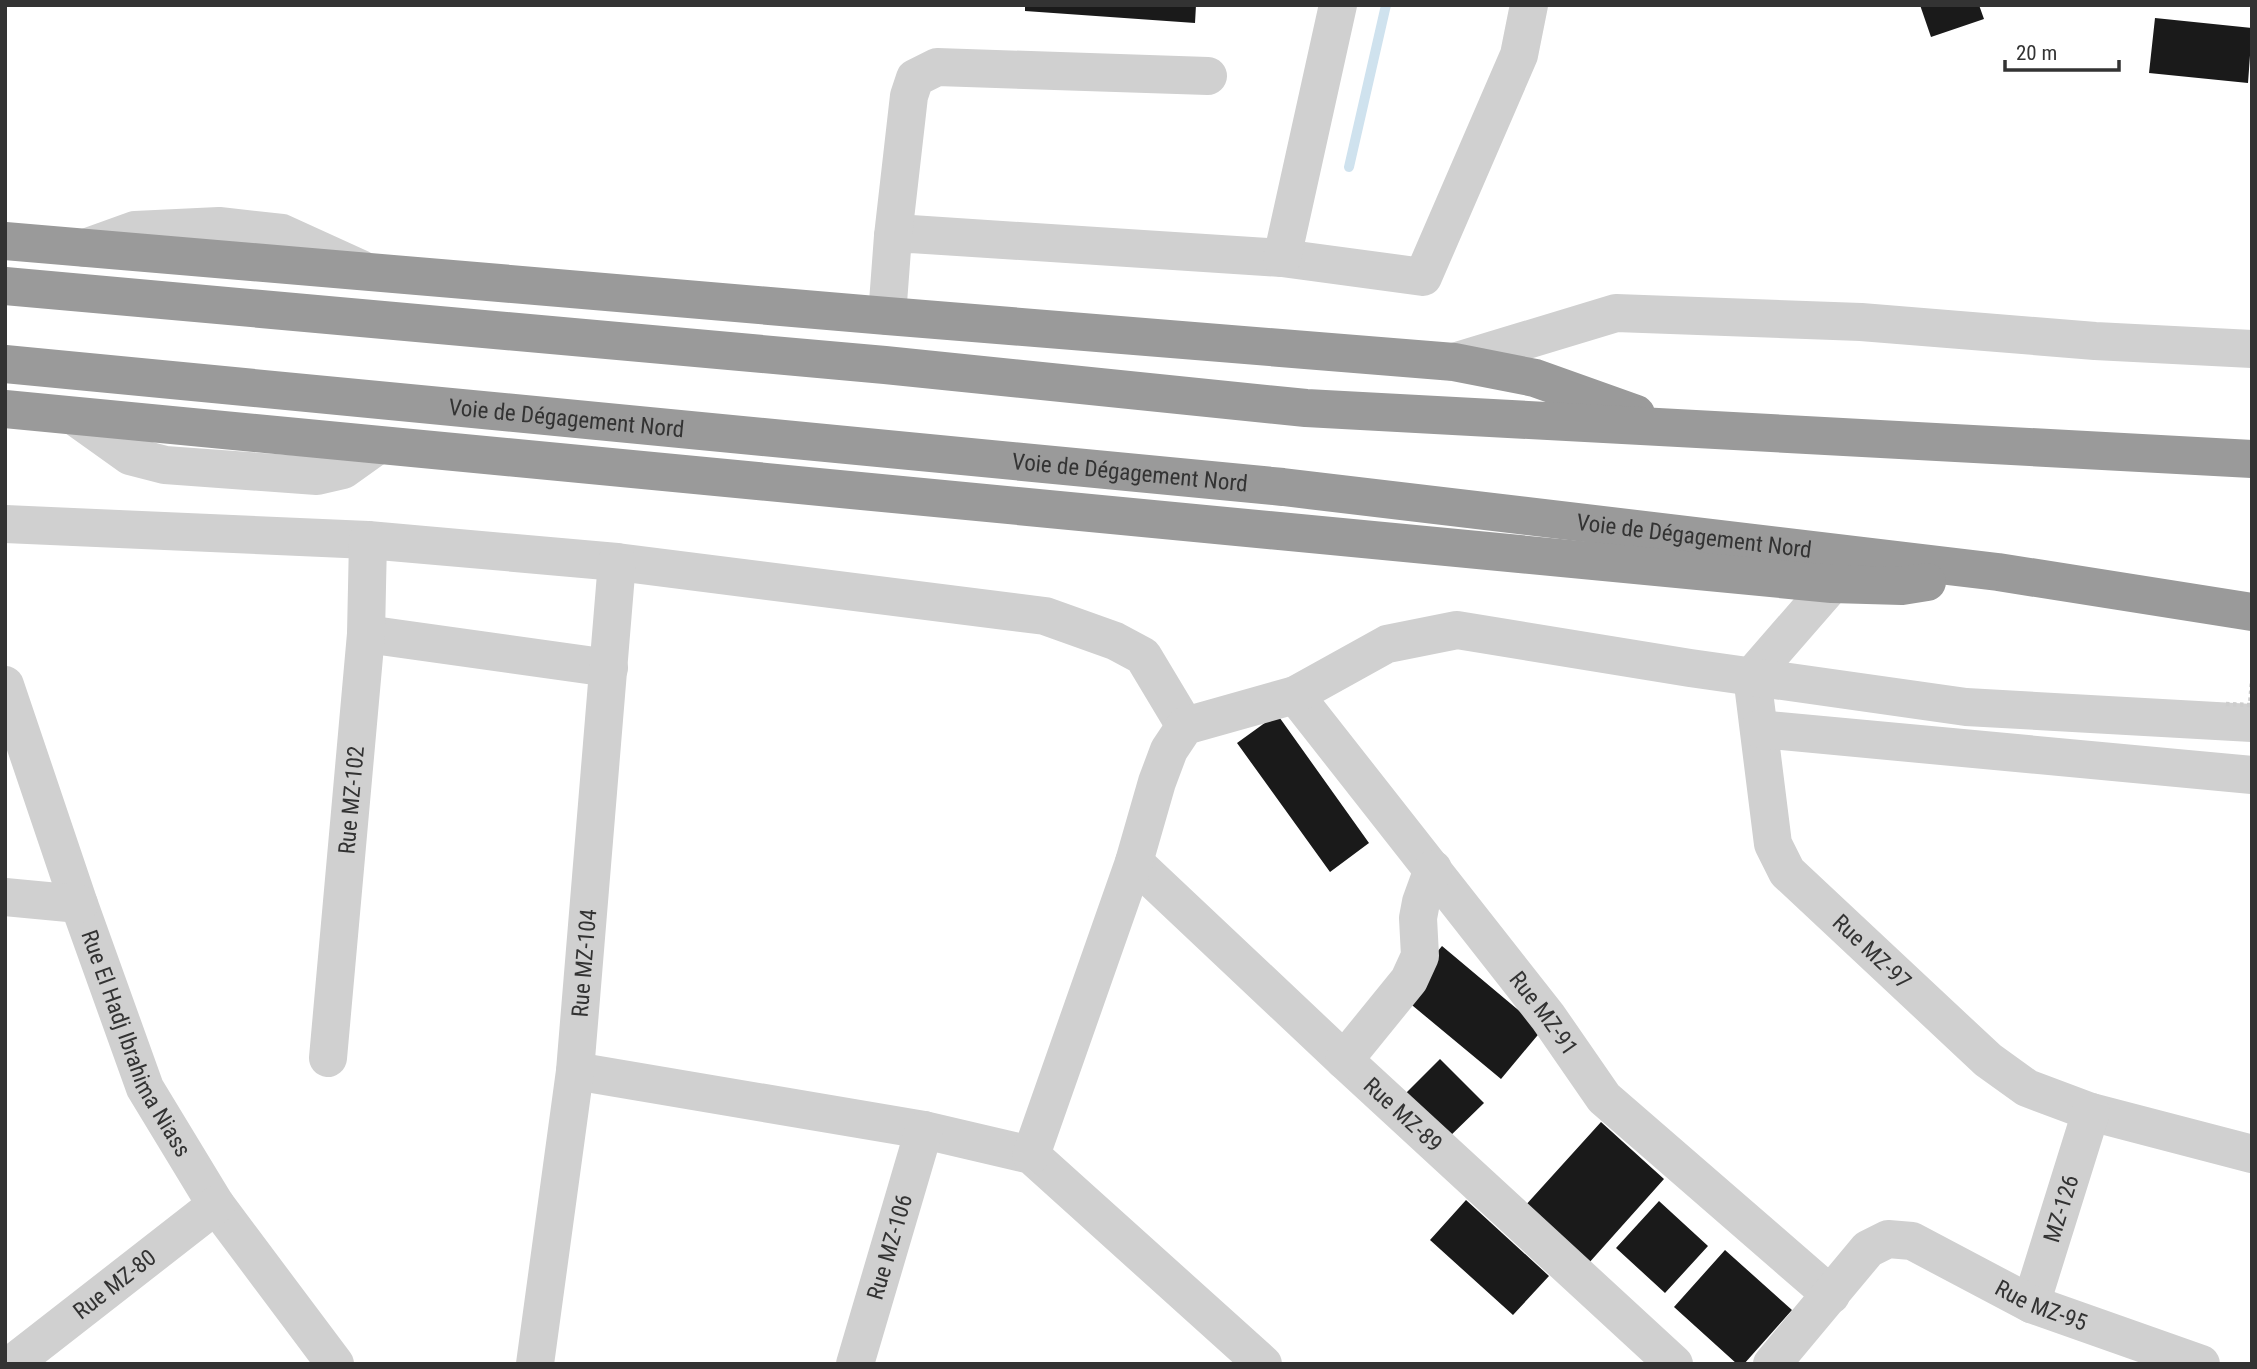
<svg xmlns="http://www.w3.org/2000/svg" width="2257" height="1369" font-family="'Roboto Condensed',sans-serif">
<style>
.lines{fill:none;stroke-linecap:round;stroke-linejoin:round}
.stream{stroke:#cfe2ee;stroke-width:10}
.building{fill:#1a1a1a}
.minor{stroke:#d0d0d0;stroke-width:38}
.highway{stroke:#9a9a9a;stroke-width:38}
.path-bridge{stroke:#cdcdcd;stroke-width:4.5;stroke-dasharray:3.5 3.5;stroke-linecap:butt}
.labels{text-anchor:middle;dominant-baseline:central;stroke-width:7;stroke-linejoin:round;paint-order:stroke}
.street-label{font-size:23px;fill:#333;stroke:#fff}
</style>
<rect width="100%" height="100%" fill="#fff"/>
<g class="lines">
<path class="stream" d="M1349,167l37,-162"/>
</g>
<path class="building" d="M1025,5h171l-1,18 -170,-12z
M1920,5h59l5,14 -53,18z
M2155,18l97,10 -4,55 -99,-10z
M1277,714l92,129 -39,29 -93,-129z
M1442,946l100,84 -41,49 -100,-83z
M1440,1059l44,44 -39,38 -43,-44z
M1601,1122l63,57 -76,85 -64,-57z
M1466,1200l83,76 -36,39 -83,-75z
M1659,1201l49,45 -43,47 -49,-45z
M1725,1250l67,60 -48,54h-7l-63,-57z"/>
<g class="lines">
<g class="minor">
<path d="M893,236l18,-2 371,24 141,19 96,-222 10,-50"/>
<path d="M85,248l50,-18 84,-4 63,7 79,36"/>
<path d="M1282,258l56,-253"/>
<path d="M887,316l6,-80 16,-140 6,-18 22,-11 271,9"/>
<path d="M1454,362l162,-49 245,9 234,19 157,8"/>
<path d="M74,416l56,40 35,9 152,11 26,-6 35,-25"/>
<path d="M5,524l363,16 249,22 428,54 70,25 28,15 42,70"/>
<path id="s1" d="M1832,584l-80,92 21,168 14,28 201,188 39,28 64,24 161,42"/>
<path d="M366,634l243,34"/>
<path id="s2" d="M5,685l74,219 66,184 71,117 119,159"/>
<path id="s3" d="M1295,695l253,322 56,81 227,197"/>
<path d="M1759,729l493,46"/>
<path id="s4" d="M1134,862l210,198 330,304"/>
<path d="M5,897l74,7"/>
<path id="s5" d="M328,1058l38,-424 2,-94"/>
<path d="M1344,1060l65,-80 11,-24 -2,-38 3,-16 12,-33"/>
<path d="M575,1071l349,59 107,25 232,209"/>
<path d="M1031,1155l103,-293 23,-80 12,-32 16,-24 110,-31 92,-51 70,-14 233,38 276,39 286,16"/>
<path id="s6" d="M2031,1304l60,-192"/>
<path id="s7" d="M12,1364l204,-159"/>
<path id="s8" d="M535,1364l40,-293 42,-509"/>
<path id="s9" d="M855,1364l69,-234"/>
<path id="s10" d="M1772,1364l96,-115 20,-10 24,2 119,63 170,60"/>
</g>
<g class="highway">
<path d="M5,241l882,75 567,46 81,16 101,36"/>
<path d="M5,286l880,79 421,43 946,51"/>
<path id="s11" d="M5,364l1278,123 715,85 254,40"/>
<path d="M5,409l1827,175 70,2 25,-4"/>
</g>
<path class="path-bridge" d="M2226,704l24,1 2,-24"/>
</g>
<g class="labels">
<g class="street-label">
<text stroke="none"><textPath href="#s11" startOffset="564">Voie de Dégagement Nord</textPath></text>
<text stroke="none"><textPath href="#s11" startOffset="1130">Voie de Dégagement Nord</textPath></text>
<text stroke="none"><textPath href="#s11" startOffset="1698">Voie de Dégagement Nord</textPath></text>
<text stroke="none"><textPath href="#s5" startOffset="259">Rue MZ-102</textPath></text>
<text stroke="none"><textPath href="#s1" startOffset="439">Rue MZ-97</textPath></text>
<text stroke="none"><textPath href="#s8" startOffset="404">Rue MZ-104</textPath></text>
<text stroke="none"><textPath href="#s3" startOffset="404">Rue MZ-91</textPath></text>
<text stroke="none"><textPath href="#s2" startOffset="382">Rue El Hadj Ibrahima Niass</textPath></text>
<text stroke="none"><textPath href="#s4" startOffset="369">Rue MZ-89</textPath></text>
<text stroke="none"><textPath href="#s6" startOffset="100">MZ-126</textPath></text>
<text stroke="none"><textPath href="#s9" startOffset="122">Rue MZ-106</textPath></text>
<text stroke="none"><textPath href="#s7" startOffset="130">Rue MZ-80</textPath></text>
<text stroke="none"><textPath href="#s10" startOffset="341">Rue MZ-95</textPath></text>
</g>
</g>
<rect width="2257" height="1369" fill="none" stroke="#333333" stroke-width="14"/>
<path d="M2005 60v10h114v-10" fill="none" stroke="#333333" stroke-width="3.5"/>
<text x="2016" y="60" font-size="21" fill="#333333" stroke="#ffffff" stroke-width="5" paint-order="stroke">20 m</text>
</svg>
